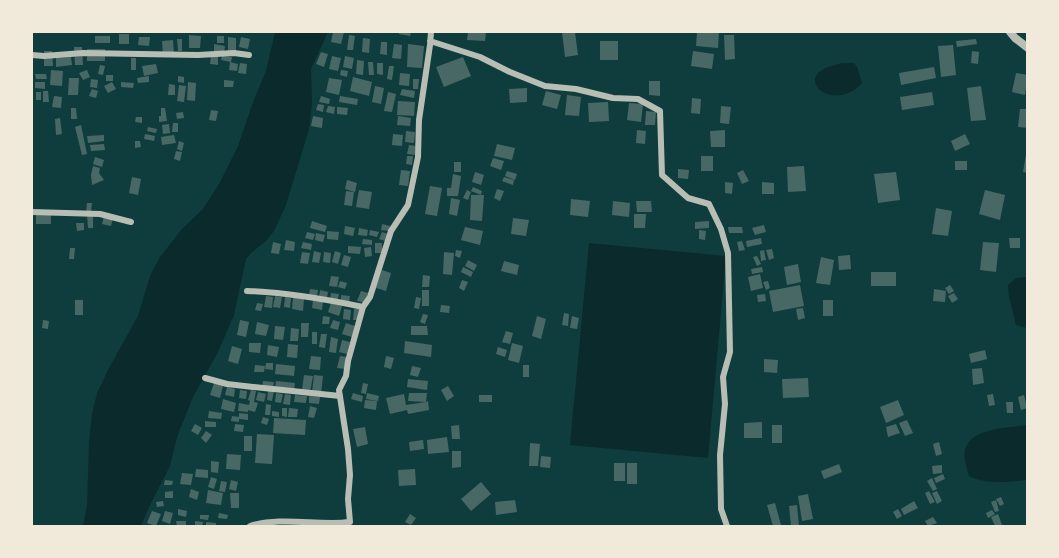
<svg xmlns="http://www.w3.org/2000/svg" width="1059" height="558" font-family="Karla,sans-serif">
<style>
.water{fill:#0a2a2b}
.building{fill:#486865}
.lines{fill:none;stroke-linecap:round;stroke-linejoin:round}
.minor{stroke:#b8beb3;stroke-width:6}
.tertiary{stroke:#b8beb3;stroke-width:8}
</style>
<rect width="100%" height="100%" fill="#0f3d3e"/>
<path class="water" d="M275,32h53l-17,37 1,35 -3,25 -23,76 -12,26 -8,10 -15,12 -5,6 -12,56 -17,39 -24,43 -16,40 -7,29 -20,39 -9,21h-58l4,-20 2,-64 3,-28 5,-21 12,-25 29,-52 12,-40 10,-19 22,-28 21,-20 16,-25 19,-38 15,-44 13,-31z
M842,63h12l3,4 5,16c-25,29 -65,0 -38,-14 5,-3 12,-4 18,-6z
M589,243l137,13 -18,202 -138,-13z
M1027,277h1l-1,51 -11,-3 -7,-28 -1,-12 8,-7z
M1027,425v55c-19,2 -40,5 -58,-4 -2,-8 -6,-19 -4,-27 7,-22 44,-21 62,-24z"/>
<path class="building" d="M333,32h11l-3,12 -10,-2z
M399,32h12l-1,4 -11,-2z
M468,32h18l-1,9 -18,-1z
M562,32h13l3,23 -13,2z
M697,32h22l-1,16 -22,-2z
M119,34h10v10h-10z
M189,35l12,1 -1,12h-11z
M349,35l6,1 -2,14h-6z
M724,35h10l1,24 -10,1z
M95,36h15v7h-15z
M217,36h7v7h-7z
M139,37h11l-1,9 -11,-1z
M228,37l8,1v13h-8z
M241,37l9,2 -2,10 -9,-2z
M363,38l7,1 -1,14 -7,-1z
M177,39h5v12h-4z
M976,39l1,5 -20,3 -1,-6z
M173,40l1,14 -11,1 -1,-14z
M600,41h18v19h-18z
M381,42h6v13l-7,-1z
M214,44l11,2 -1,6 -10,-1z
M394,44l8,1 -1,14 -9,-1z
M408,44l16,2 -2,22 -15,-1z
M953,45l3,30 -15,2 -3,-31z
M74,47h8l1,18h-8z
M87,49h18v12h-18z
M44,51h8l1,15h-9z
M693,51l21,3 -2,15 -21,-3z
M972,51l7,1 -1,12 -7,-1z
M321,52l7,2 -4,13 -8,-3z
M211,56l7,1v8l-8,-1z
M222,56l10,1 -1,5 -10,-2z
M332,56l9,2 -3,13 -9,-2z
M345,56l9,2 -2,11 -9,-2z
M71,57l1,8 -16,2v-9z
M463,57l8,19 -27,11 -8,-20z
M131,58h5v12h-5z
M357,60l7,1 -1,14 -7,-1z
M230,62l8,2 -1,7 -8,-1z
M368,62h5l1,13h-5z
M240,63l7,1 -1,10 -8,-1z
M377,63h6v12l-6,-1z
M156,64l2,9 -14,3 -2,-10z
M100,65l5,1 -2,9 -5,-1z
M389,66h5l-2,14 -5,-1z
M934,67l2,11 -35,7 -2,-12z
M51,70l12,1 -1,15 -12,-1z
M87,70l3,7 -7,3 -4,-7z
M341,70l7,1 -1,6 -7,-2z
M400,73l10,1 -1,12 -10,-1z
M1016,73l12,2 -3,20 -13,-3z
M35,74h11l1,5h-11z
M106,75h7v6h-7z
M149,76v6l-11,1 -1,-5z
M178,76l6,1v6l-6,-1z
M353,77l19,5 -3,14 -19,-5z
M69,78h10l-1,17h-10z
M329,78l13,2 -3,15 -13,-3z
M91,79l7,1 -1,8 -7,-1z
M413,79h6l-1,10h-5z
M224,80l10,1 -1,6h-9z
M649,81h11v15l-11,-1z
M35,82h10v7l-10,-1z
M112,82l4,7 -8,4 -4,-7z
M121,82l13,1 -1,5 -12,-1z
M188,82l8,1 -1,18 -8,-1z
M169,84l6,1v10h-7z
M179,85l7,1 -2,16 -7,-1z
M375,86l9,2 -3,16 -9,-2z
M981,86l5,34 -15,1 -4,-33z
M527,88v14l-17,1 -1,-14z
M92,89l6,2 -2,7 -7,-2z
M402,89l13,2 -1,7 -14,-3z
M43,91h5l1,11h-6z
M546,91l15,4 -4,14 -15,-4z
M36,92h5v8h-5z
M388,92l8,2 -4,18 -8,-1z
M932,92l2,13 -32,5 -2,-13z
M567,95l14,2 -2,19 -14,-1z
M54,96l8,1 -1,11 -9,-1z
M321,96l9,3 -1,5 -10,-2z
M340,96l18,3 -1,6 -18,-3z
M692,98l9,1 -1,15 -9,-1z
M398,101l17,1 -1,14 -17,-1z
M608,102l1,19 -20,1 -1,-19z
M629,103l14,1 -2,18 -14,-2z
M318,104l6,1 -1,7 -7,-2z
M328,106l7,1 -1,7 -8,-2z
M721,106l10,1 -2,17 -9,-1z
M337,107l11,1 -1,7 -10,-1z
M71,108h5l1,11h-6z
M161,108h4l2,13 -8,1v-6h2z
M1020,109h8v19l-10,-1z
M211,110l7,1 -2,10 -7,-1z
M646,111l10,1 -1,13h-10z
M183,112l1,6 -7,1 -1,-6z
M313,116l10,2 -1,10 -11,-2z
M398,116l13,2 -1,8 -13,-1z
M136,117h6v6l-7,-1z
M60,118l2,16 -6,1 -1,-16z
M173,123h5v9h-6z
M169,124l1,9 -7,1 -1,-9z
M81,125l6,29 -5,1 -7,-28z
M148,127l9,2 -1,4 -9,-2z
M637,130l9,1 -1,13 -9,-1z
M725,130v17h-14l-1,-16z
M406,131l9,1 -1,11 -9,-1z
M145,134l10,2 -1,5 -10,-2z
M393,134l10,1 -1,11 -10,-1z
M965,134l5,10 -15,7 -4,-10z
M104,135v6l-16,2 -1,-7z
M174,135l2,8 -14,2 -1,-8z
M135,141h5l1,6 -6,1z
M179,141l5,2 -2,8 -5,-2z
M104,144l1,6 -14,1 -1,-6z
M497,144l18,4 -3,12 -18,-4z
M409,145l7,1 -1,9 -8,-1z
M176,151l6,1 -2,9 -6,-2z
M1026,154h2v19l-5,-1z
M407,156h6l-1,9 -6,-1z
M701,156h12v15h-12z
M95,157l9,3 -2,7 -9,-3z
M493,158l11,3 -3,9 -11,-4z
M955,161h12v9h-12z
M454,162h7v10h-7z
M93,166l7,2 -1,5 5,7 -12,5 -1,-10z
M804,166l2,25 -18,1 -1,-25z
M678,169l11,1 -1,9 -10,-1z
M401,170l9,1 -2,15 -9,-1z
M743,170l6,11 -7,3 -5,-11z
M507,171l10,3 -2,6 -10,-4z
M475,172l9,3 -3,10 -9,-3z
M896,172l4,28 -22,3 -4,-29z
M453,174l8,2 -3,20h-11v-8h4z
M132,177l9,2 -3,16 -9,-2z
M504,177l10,3 -1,5 -11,-4z
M347,180l10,3 -2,9 -10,-3z
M725,182l8,1 -1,11 -7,-1z
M762,182l12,1v11h-12z
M430,186l12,2 -5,28 -12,-2z
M473,187l9,4 -1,4 -10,-4z
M497,189l7,2 -4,10 -6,-3z
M359,190l13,2 -3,17 -13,-2z
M467,190l4,2 -3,8 -5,-2z
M985,190l20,5 -5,25 -21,-6z
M346,191l8,1 -2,14 -8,-1z
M471,195h13l-2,26 -12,-1z
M451,198l9,2 -3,16 -8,-2z
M571,199l19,2 -2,16 -18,-2z
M613,201l17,2 -1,14 -17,-2z
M636,201h15l1,11h-15z
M87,203h5l-1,9h-5z
M936,208l16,3 -4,25 -16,-2z
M36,213h15v11h-15z
M634,214h12l-1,14h-11z
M87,215h6v13h-5z
M104,216l9,2 -2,8 -9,-2z
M513,218l16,2 -3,16 -15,-2z
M312,221l15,5 -2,6 -15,-4z
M709,221v7l-14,1v-7z
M76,223h8v7l-7,1z
M382,224l8,2 -1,5 -8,-1z
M764,225l2,7 -11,3 -3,-7z
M345,226l10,2 -2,8 -9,-2z
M465,227l18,4 -3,14 -19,-5z
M728,227h14l1,6h-14z
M359,228l9,2 -1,6 -9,-1z
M370,230l9,2 -2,5 -8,-2z
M699,230l7,1 -1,9 -6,-1z
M327,231l12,1 -1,8 -11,-1z
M307,232l8,2 -2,6 -8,-2z
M382,232l6,2 -3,7 -6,-2z
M316,233l9,2 -2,7 -8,-2z
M761,238l1,6 -15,3 -1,-6z
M1009,238h11v10h-10z
M363,239l9,1v5l-10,-1z
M286,240l9,2 -1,9 -10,-1z
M742,241l3,9 -6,1 -2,-9z
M273,242l8,2 -2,10 -8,-1z
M303,242l9,2 -1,6 -10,-2z
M983,242l16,1 -3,29 -16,-2z
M375,243h7v10h-7z
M348,246l13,1 -1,7 -12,-1z
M371,247l1,9 -7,1 -1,-9z
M70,248h5l-1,11h-5z
M772,249l2,9 -5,2 -3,-10z
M456,250l6,1 -2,7 -5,-2z
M764,250l2,10 -5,1 -1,-10z
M314,251l7,2 -2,10 -7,-1z
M335,251l6,2 -3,11 -6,-2z
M302,252l8,1 -2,11 -8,-1z
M324,252l7,1 -1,10 -7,-1z
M444,252l10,1 -2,22 -9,-1z
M344,255l7,2 -3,10 -7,-2z
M850,255l1,14 -12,1 -1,-14z
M757,256l4,8 -4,2 -4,-9z
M821,257l13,3 -4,25 -14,-2z
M468,260l9,5 -3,6 -9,-5z
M504,261l15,4 -2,10 -16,-4z
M798,264l3,18 -14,3 -3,-18z
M463,267l10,5 -2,5 -10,-5z
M762,267l1,5 -11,2 -1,-5z
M382,270l9,3 -5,18 -10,-3z
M871,272h25v14h-25z
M760,274l3,14 -12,3 -3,-14z
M423,275l7,1 -1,11h-7z
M331,276l8,1 -2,10 -8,-1z
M462,280l6,2 -4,9 -5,-3z
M340,281l7,2 -2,6 -7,-2z
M768,281l2,7 -4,2 -3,-8z
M800,285l4,21 -31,6 -4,-21z
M950,285l4,6 -5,3 -4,-6z
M310,289l8,1 -1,6 -8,-1z
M934,289l12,2 -1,11 -12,-1z
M320,290l8,2 -1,6 -8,-1z
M422,290h7v16h-7z
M361,291l7,2 -3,10 -8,-2z
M331,293l8,1 -1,6 -8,-1z
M954,293l4,6 -6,4 -4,-7z
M765,294l1,7 -8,1 -1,-7z
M341,295l9,1 -1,6 -8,-1z
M266,296l7,1 -1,11 -8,-1z
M275,296l7,1 -2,11 -7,-1z
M285,297l6,1 -1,10 -6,-1z
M293,297l11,2 -1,12 -11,-2z
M416,297l5,1 -2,11 -5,-1z
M75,300h8v15h-8z
M313,300l10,1 -1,9 -10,-2z
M823,300h10v16h-10z
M257,303l6,1 -2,7 -6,-1z
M331,303l11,3 -3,10 -11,-4z
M441,305l9,1 -1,7 -9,-1z
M803,308l2,10 -7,2 -2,-11z
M344,309l7,1 -1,10 -7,-1z
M354,309h6v11h-7z
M564,313l5,1 -1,12 -6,-1z
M423,314l5,1 -3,9 -5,-2z
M323,316l7,1 -1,7h-7z
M537,316l9,3 -5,20 -9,-3z
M572,316l7,2 -2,11 -7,-1z
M43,320l6,1 -1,8 -6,-1z
M240,320l9,2 -3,15 -9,-2z
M333,320l7,2 -2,8 -8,-2z
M257,322l12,3 -3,11 -11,-2z
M301,323h8l-1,14h-7z
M346,323l9,3 -3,11 -10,-3z
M275,326l10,1 -2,13 -9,-1z
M411,326h16l1,9h-17z
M291,328l8,1 -1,12h-8z
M506,331l7,2 -3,11 -8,-2z
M312,332h5v12h-5z
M321,334h6l-2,14 -6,-1z
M331,337l7,2 -2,14 -7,-1z
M342,340l8,2 -3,12 -8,-2z
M405,341l27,4 -1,12 -27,-4z
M249,343h12l-1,10 -11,-1z
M512,343l11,3 -4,17 -11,-3z
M288,344l10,1 -1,13 -10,-1z
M268,345l11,2 -2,10 -10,-2z
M232,346l10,3 -4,15 -10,-3z
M498,347l9,3 -2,7 -9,-3z
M985,350l2,9 -16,4 -2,-9z
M311,356l10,1 -1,13 -11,-1z
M340,356l7,1 -2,12 -8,-1z
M386,356l8,2 -3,11 -7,-2z
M764,359l14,1 -1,13 -13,-1z
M266,363h7v7l-8,-1z
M276,364l19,2 -1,10 -19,-2z
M255,365l10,1 -1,6h-10z
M523,365h6v12h-6z
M412,366l9,2 -3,9 -8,-2z
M982,368l2,15 -11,2 -1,-16z
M304,375l9,1 -3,16 -8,-2z
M314,375l9,1 -2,18 -9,-2z
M808,378l1,19 -26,1 -1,-19z
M408,379l20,2 -1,9 -20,-3z
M263,381l11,1 -1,6 -11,-1z
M276,381l19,2 -1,8 -19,-2z
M214,383l9,3 -3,12 -10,-3z
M363,383l5,1 -2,10 -5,-1z
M448,386l6,10 -7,5 -6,-11z
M227,387l8,2 -1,8 -9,-2z
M240,390l7,1 -1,8 -7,-1z
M251,390l5,1 -2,11 4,1 -3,9 -7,-2v2l-10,-1 1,-8 10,2 1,-4 -2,-1z
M268,391h6l-2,10 -5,-1z
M258,392l8,2 -2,8 -8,-2z
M276,393l7,1 -2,9 -6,-1z
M353,393l10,3 -1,6 -11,-3z
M367,393l12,3 -1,5 -12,-2z
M409,393h18l-1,9 2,-1 1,9 -21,4 -1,-4 -17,4 -4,-16 18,-4 2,11 20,-3 -18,-1z
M285,394l6,1 -1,10 -7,-1z
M993,394l2,11 -6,1 -2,-11z
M295,395l12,1 -1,7 -12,-1z
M479,395h13v7h-13z
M1024,395l3,13 -6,2 -3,-13z
M309,396l11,1 -1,7 -10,-1z
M223,399l13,4 -2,9 -13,-3z
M365,400l12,1 -1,9 -12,-2z
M898,400l6,15 -18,8 -6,-16z
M1006,402h7v11h-6z
M266,404l5,1 -1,10h-5z
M310,406l7,2 -3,10 -6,-1z
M282,408h5v9l-5,-1z
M289,408l9,1 -1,8h-9z
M209,411l13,2 -1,6 -13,-1z
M272,411l7,1v5l-7,-1z
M239,413l9,1v6l-9,-1v3l-8,-1 1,-5 7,1z
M263,417l6,2 -2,6 -6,-2z
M274,418l32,2 -1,15 -32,-2z
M907,420l6,13 -8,3 -6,-13z
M205,421l11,1v5h-11z
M762,422v16h-18v-15z
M195,424l7,4 -4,7 -7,-4z
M235,424l9,1 -1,7 -9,-1z
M896,424l4,9 -12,4 -2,-10z
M459,425l1,14h-8l-1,-13z
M772,425h10v18h-10z
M365,427l3,17 -11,3 -4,-18z
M206,431l6,4 -6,8 -5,-5z
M257,434l17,1 -2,29 -17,-1z
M244,436h8v15h-8z
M447,437l2,15 -21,2 -1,-14z
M423,440l1,9 -14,2 -1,-9z
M939,442l3,12 -6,2 -3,-12z
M530,443l10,1 -2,22h-9z
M452,451h9v16l-9,1z
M227,454l14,1 -1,15 -14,-1z
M541,456l10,1 -1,11 -10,-1z
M211,461l8,1 -1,11 -7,-1z
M614,463h11v18h-11z
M627,463h10v21h-10z
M839,464l3,8 -18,7 -3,-8z
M942,465v8l-9,1 -1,-8z
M196,469l12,1v8l-13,-1z
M415,469l1,16 -17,1 -1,-16z
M182,473l11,1 -2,11 -11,-1z
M943,474l2,5 -9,4 -2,-5z
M211,477l6,2 -3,10 -6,-2z
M932,478l5,11 -4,2 -6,-10z
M165,480l8,1 -1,4h-8z
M231,480l7,2 -2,9 -7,-2z
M221,481l6,1 -2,10 -6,-1z
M481,482l10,12 -20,17 -10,-12z
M191,489l8,3 -2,8 -8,-3z
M208,490l15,3 -2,12 -15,-2z
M173,491v7h-8v-6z
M929,491l6,11 -5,2 -5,-11z
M937,491l5,10 -5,3 -5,-11z
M230,493h9v15h-8z
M808,494l5,25 -11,2 -4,-25z
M1001,497l3,7 -4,2 -4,-7z
M515,500l2,12 -21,3 -1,-13z
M996,500l3,11 -4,1 -4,-10z
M163,501l1,5 -7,1 -1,-5z
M914,501l4,7 -14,7 -3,-6z
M775,503l6,22 -8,1 -6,-21z
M797,505l2,21h-8l-2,-20z
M178,509l9,2 -1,6 -8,-2z
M898,509l4,7 -5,3 -4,-7z
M992,510l3,4 -7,4 -2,-5z
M152,511l9,3 -5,12 -9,-3z
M165,511l8,2 -3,11 -8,-3z
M219,513l9,2 -1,4 -9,-1z
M410,514l6,4 -5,7 -6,-3z
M998,514l4,11 -7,1 -4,-9z
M200,515h9l-1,5 -8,-1z
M933,517l4,6 -9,3 -3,-5z
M176,521h10v5h-9z
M195,521l8,1 -1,4h-7z
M206,522l10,1v3h-10z"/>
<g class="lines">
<path class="minor" d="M430,41l50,16 30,15 35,14 31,3 37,9 25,1 22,12 2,64 26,23 21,6 12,25 7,24 2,99 -7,25 2,27 -5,51 1,54 6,17
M32,55l12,1 39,-3 115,2 36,-2 15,2
M32,212l68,2 31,8
M247,291c39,1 78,8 116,16
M205,378l22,6 26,3 87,9
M250,526c32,-10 68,0 100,-4l-2,-23 2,-24 -2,-26 -9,-59 7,-14 2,-15 15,-54 7,-10 21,-66 17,-26 10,-48 1,-37 11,-75 1,-13"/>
<path class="tertiary" d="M1010,32l5,6 13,10"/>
</g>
<rect width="1059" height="558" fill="none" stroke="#f1e9da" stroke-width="66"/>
</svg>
